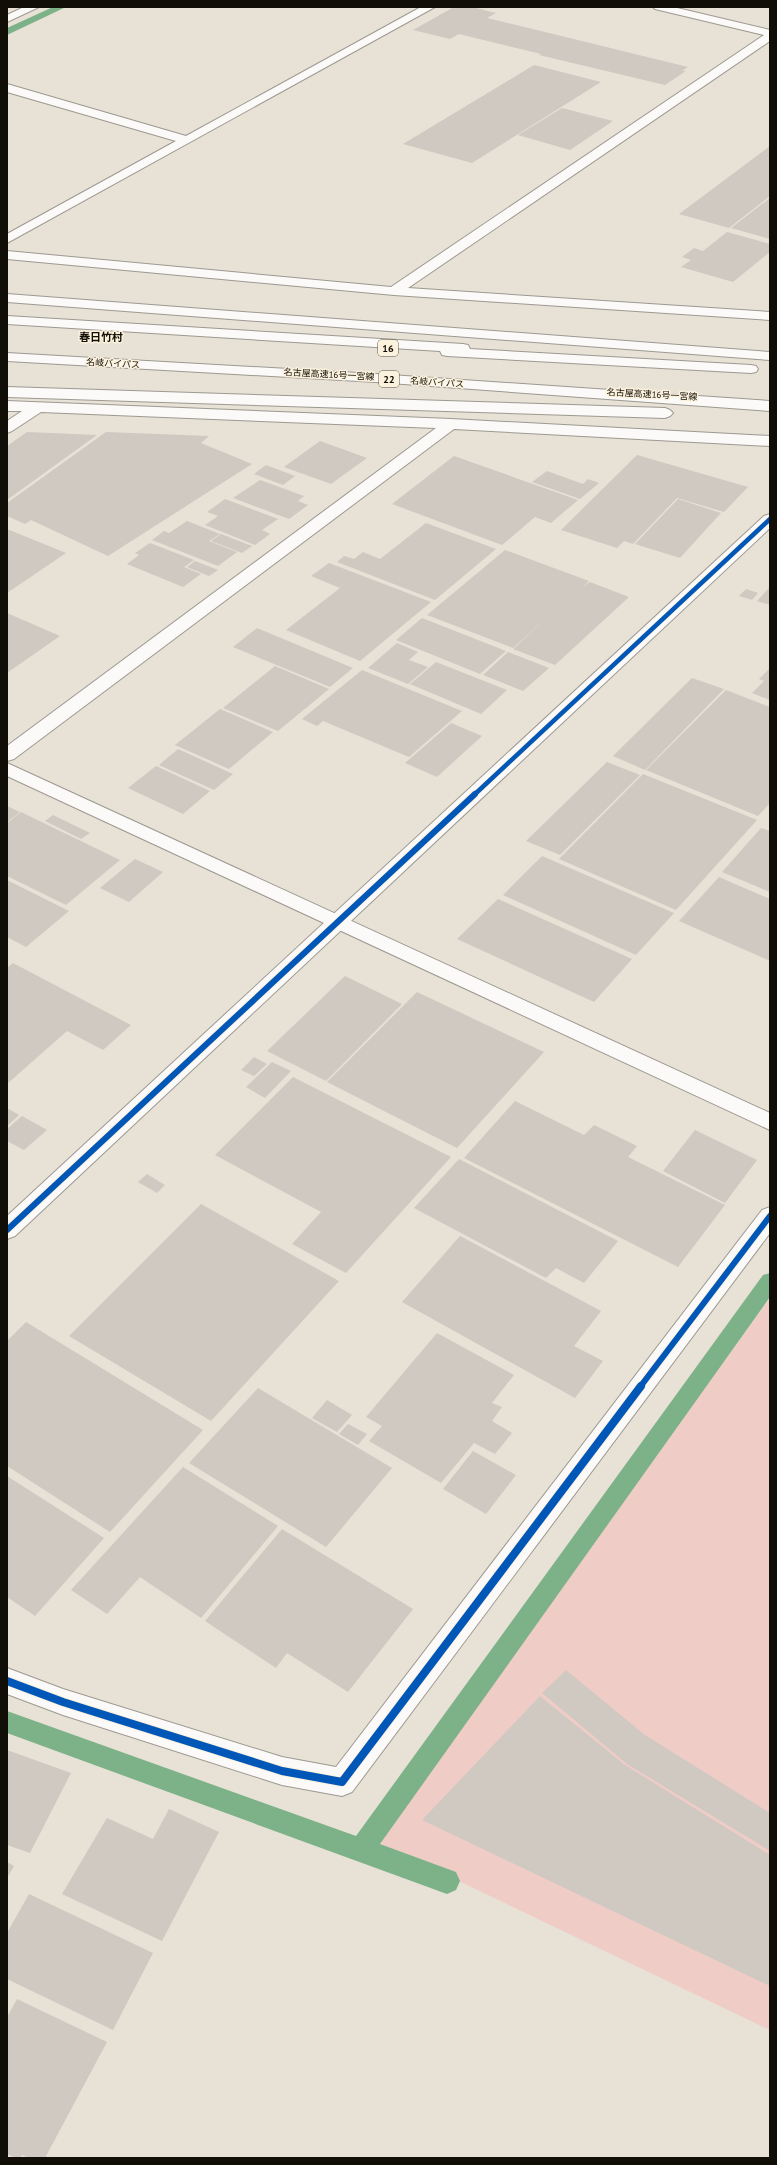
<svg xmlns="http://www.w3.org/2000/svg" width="777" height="2165" font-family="'PT Sans','Noto Sans JP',sans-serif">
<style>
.green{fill:#f0ccc7}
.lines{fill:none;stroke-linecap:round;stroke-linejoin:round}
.stream{fill:#7db288;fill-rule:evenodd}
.building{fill:#cfc9c2}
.street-casing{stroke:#9d9991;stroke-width:2}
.secondary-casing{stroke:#9d9991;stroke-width:2}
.highway-casing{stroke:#9d9991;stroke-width:2}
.street{fill:#fbfaf9;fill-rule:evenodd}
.secondary{fill:#fbfaf9;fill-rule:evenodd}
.highway{fill:#fbfaf9;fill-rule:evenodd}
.cycleway-far2-casing{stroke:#fbf1dc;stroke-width:6}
.cycleway-far1-casing{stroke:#fbf1dc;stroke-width:8}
.cycleway-casing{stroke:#fbf1dc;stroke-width:10}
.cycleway-far2{stroke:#0057b8;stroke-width:4.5}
.cycleway-far1{stroke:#0057b8;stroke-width:6}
.cycleway{stroke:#0057b8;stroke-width:8}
.labels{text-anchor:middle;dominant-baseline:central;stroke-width:3;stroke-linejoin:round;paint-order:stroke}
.far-street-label{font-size:9px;fill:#110e07;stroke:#fbf1dc}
.shield{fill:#fbf1dc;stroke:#575247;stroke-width:1}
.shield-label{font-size:10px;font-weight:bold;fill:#110e07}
.far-quarter-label{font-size:11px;font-weight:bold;fill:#110e07;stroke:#fbf1dc}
</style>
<rect width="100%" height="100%" fill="#e7e1d6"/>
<path class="green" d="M770,1298v732l-395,-189z"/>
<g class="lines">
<path class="stream" d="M53,7h13l-59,28v-7z
M770,1273v24l-390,547 76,28 4,9 -4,9 -9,4 -440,-161v-22l349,125 407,-561z"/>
</g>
<path class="building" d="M454,7h18l24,6 -9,5 201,49 -6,4h4l-21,14 -126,-30 2,-1 -82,-20 -9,5 -37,-9z
M534,65l67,17 -129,81 -69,-19z
M562,108l23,6 28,7 -43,29 -52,-15z
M770,146v50l-41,32 -50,-14z
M770,198v41l-39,-11z
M727,232l43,12v8l-37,30 -52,-15 10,-7 -9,-3 12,-9 9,3z
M27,432l70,3 -90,65v-54z
M106,432l103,4 -8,7 51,21 -144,92 -77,-36 -6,4 -18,-8v-13z
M320,441l47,17 -36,26 -47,-17z
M637,455l111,32 -24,25 -47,-14 -44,46 -9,-3 -7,7 -56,-18z
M454,456l124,44 -27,23 -16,-6 -33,28 -110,-41z
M266,465l29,11 -12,9 -29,-11z
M547,471l36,13 5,-5 11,4 -19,16 -48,-17z
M260,480l44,16 -6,5 10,4 -19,14 -56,-21z
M225,499l53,20 -16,11 8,4 -15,11 -50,-20 13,-9 -11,-4z
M678,499l43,14 -41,45 -45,-14z
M187,521l33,13 -11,7 28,11 -19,14 -66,-26 12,-9 5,2z
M426,523l70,26 -61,51 -98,-38 7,-6 10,3 9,-7 17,7z
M7,529l59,24 -59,40z
M221,534l31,12 -10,7 -31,-12z
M150,543l44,17 -10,7 17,7 -18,13 -56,-23 12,-9 -4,-2z
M505,550l84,31 -7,7 8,-6 39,15 -74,68 -42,-16 36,-33 -36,32 -86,-33z
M195,561l23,9 -9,6 -22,-9z
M329,563l102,39 -71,59 -74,-31 54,-42 -29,-12z
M770,587v18l-13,-4z
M746,589l12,4 -6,7 -13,-4z
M7,613l53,23 -53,37z
M422,618l84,33 -26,23 -84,-34z
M257,628l96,40 -23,19 -97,-40z
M397,643l21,9 -9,8 19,7 -20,17 -40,-16z
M508,652l41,16 -26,23 -40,-16z
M436,662l71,28 -26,24 -71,-30z
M275,666l54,23 -51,42 -55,-23z
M770,668v32l-18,-7 12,-12 -5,-2z
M362,670l100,41 -53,46 -86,-36 -6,5 -15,-7z
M692,678l32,11 -79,81 -32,-14z
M726,690l44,17v96l-12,13 -112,-46z
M220,709l53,23 -44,37 -54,-24z
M451,723l31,13 -45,41 -32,-14z
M178,749l55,25 -19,16 -55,-25z
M607,762l33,13 -80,80 -34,-14z
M156,766l54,25 -27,23 -55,-26z
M643,774l114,46 -81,90 -117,-51z
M7,806l13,6 -13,10z
M21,812l99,48 -54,45 -59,-29v-53z
M53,815l37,18 -9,6 -36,-18z
M761,828l9,3v61l-48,-20z
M542,856l132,57 -38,42 -133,-60z
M135,859l28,13 -34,30 -29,-14z
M719,877l51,22v62l-91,-40z
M7,880l62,31 -43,36 -19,-10z
M498,899l134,60 -38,43 -137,-63z
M13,963l118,62 -28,25 -36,-19 -60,53v-116z
M345,976l57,28 -76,77 -59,-30z
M417,992l127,60 -87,96 -130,-66z
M254,1057l13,7 -13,12 -13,-6z
M272,1062l19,9 -26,27 -19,-11z
M293,1077l158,80 -105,116 -54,-29 29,-32 -106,-57z
M515,1101l69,34 10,-10 43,21 -9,11 97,48 -47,62 -214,-109z
M7,1108l12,7 -12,11z
M22,1116l25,14 -23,20 -17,-9v-12z
M695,1130l62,30 -32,43 -62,-32z
M459,1159l159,82 -34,42 -28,-15 -10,10 -132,-70z
M147,1174l18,11 -8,8 -19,-11z
M201,1204l138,77 -128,140 -142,-85z
M460,1236l141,75 -27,35 29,15 -28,37 -173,-96z
M26,1322l177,108 -93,102 -103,-66v-125z
M437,1333l77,42 -22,28 10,4 -10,14 20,12 -17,21 -21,-11 -33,40 -72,-42 13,-15 -16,-9z
M258,1388l134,80 -66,79 -137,-84z
M327,1400l25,15 -15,17 -25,-14z
M348,1424l19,10 -9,11 -19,-11z
M473,1451l43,24 -30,39 -43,-25z
M183,1467l95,59 -77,92 -61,-41 -33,37 -36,-24z
M7,1476l97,62 -69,78 -28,-19z
M282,1529l131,80 -65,83 -61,-39 -11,15 -71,-47z
M566,1670l79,65 125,78v38l-143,-87 -85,-71z
M540,1696l85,69 145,90v131l-348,-166z
M7,1750l64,23 -41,80 -23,-8z
M169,1809l50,23 -57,109 -100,-47 45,-76 46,21z
M7,1862l7,4 -7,12z
M29,1894l124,59 -40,77 -106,-51v-46z
M17,1999l90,43 -62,116h-16l-7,-3 -2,3h-4l-9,-4v-137z"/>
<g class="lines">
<defs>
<path id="street" d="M24,7h15l-32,15v-7z
M421,7h14l-428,236v-9l169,-93 -169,-49v-8l179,52z
M653,7h20l97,23v11l-362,247 362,24v8l-376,-25 -387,-36v-8l384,36 373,-252 -109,-26z
M7,401l444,18 319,17v10l-316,-17 -440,330 -7,2v-15l429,-318 -395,-16 -29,19 -5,2v-12l15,-10h-15z
M7,763l763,350v17l-763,-354z
M770,1207v26l-418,559 -10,4 -60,-11 -219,-70 -56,-21v-26l56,21 219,68 54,10 426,-557z"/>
<path id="secondary" d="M770,514v14l-755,708 -8,3v-23l757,-700z"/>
<path id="highway" d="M7,294l763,58v8l-763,-58z
M7,316l456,28 5,1 2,4 281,16 5,1 2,3 -2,3 -5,1 -304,-17 -5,-1 -2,-4 -433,-27z
M7,353l369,21 394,27v10l-394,-29 -369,-21z
M7,387l658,21 5,2 3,3 -3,3 -5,2 -658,-21z"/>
</defs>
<use href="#street" class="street-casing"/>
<use href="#secondary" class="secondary-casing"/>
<use href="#highway" class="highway-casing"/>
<use href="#street" class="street"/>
<use href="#secondary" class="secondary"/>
<use href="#highway" class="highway"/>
<defs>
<path id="cycleway-far2" d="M474,795l296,-276"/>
<path id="cycleway-far1" d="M7,1230l468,-436
M640,1387l130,-171"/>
<path id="cycleway" d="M7,1681l56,21 219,69 60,11 299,-396"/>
</defs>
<use href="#cycleway-far2" class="cycleway-far2-casing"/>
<use href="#cycleway-far1" class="cycleway-far1-casing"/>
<use href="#cycleway" class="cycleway-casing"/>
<use href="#cycleway-far2" class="cycleway-far2"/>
<use href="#cycleway-far1" class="cycleway-far1"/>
<use href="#cycleway" class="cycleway"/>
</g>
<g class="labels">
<g class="far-street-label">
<text transform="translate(113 363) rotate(3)">名岐バイパス</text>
<text transform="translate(329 374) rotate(3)">名古屋高速16号一宮線</text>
<text transform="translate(437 382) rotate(4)">名岐バイパス</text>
<text transform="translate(652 394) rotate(3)">名古屋高速16号一宮線</text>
</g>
<g class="shield">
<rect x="378" y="340" width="20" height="16" rx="3"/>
<rect x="379" y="371" width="20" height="16" rx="3"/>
</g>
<g class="shield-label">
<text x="388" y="348">16</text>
<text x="389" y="379">22</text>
</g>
<g class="far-quarter-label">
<text x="101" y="337">春日竹村</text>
</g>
</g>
<rect width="777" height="2165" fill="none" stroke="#110e07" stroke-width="16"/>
</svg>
